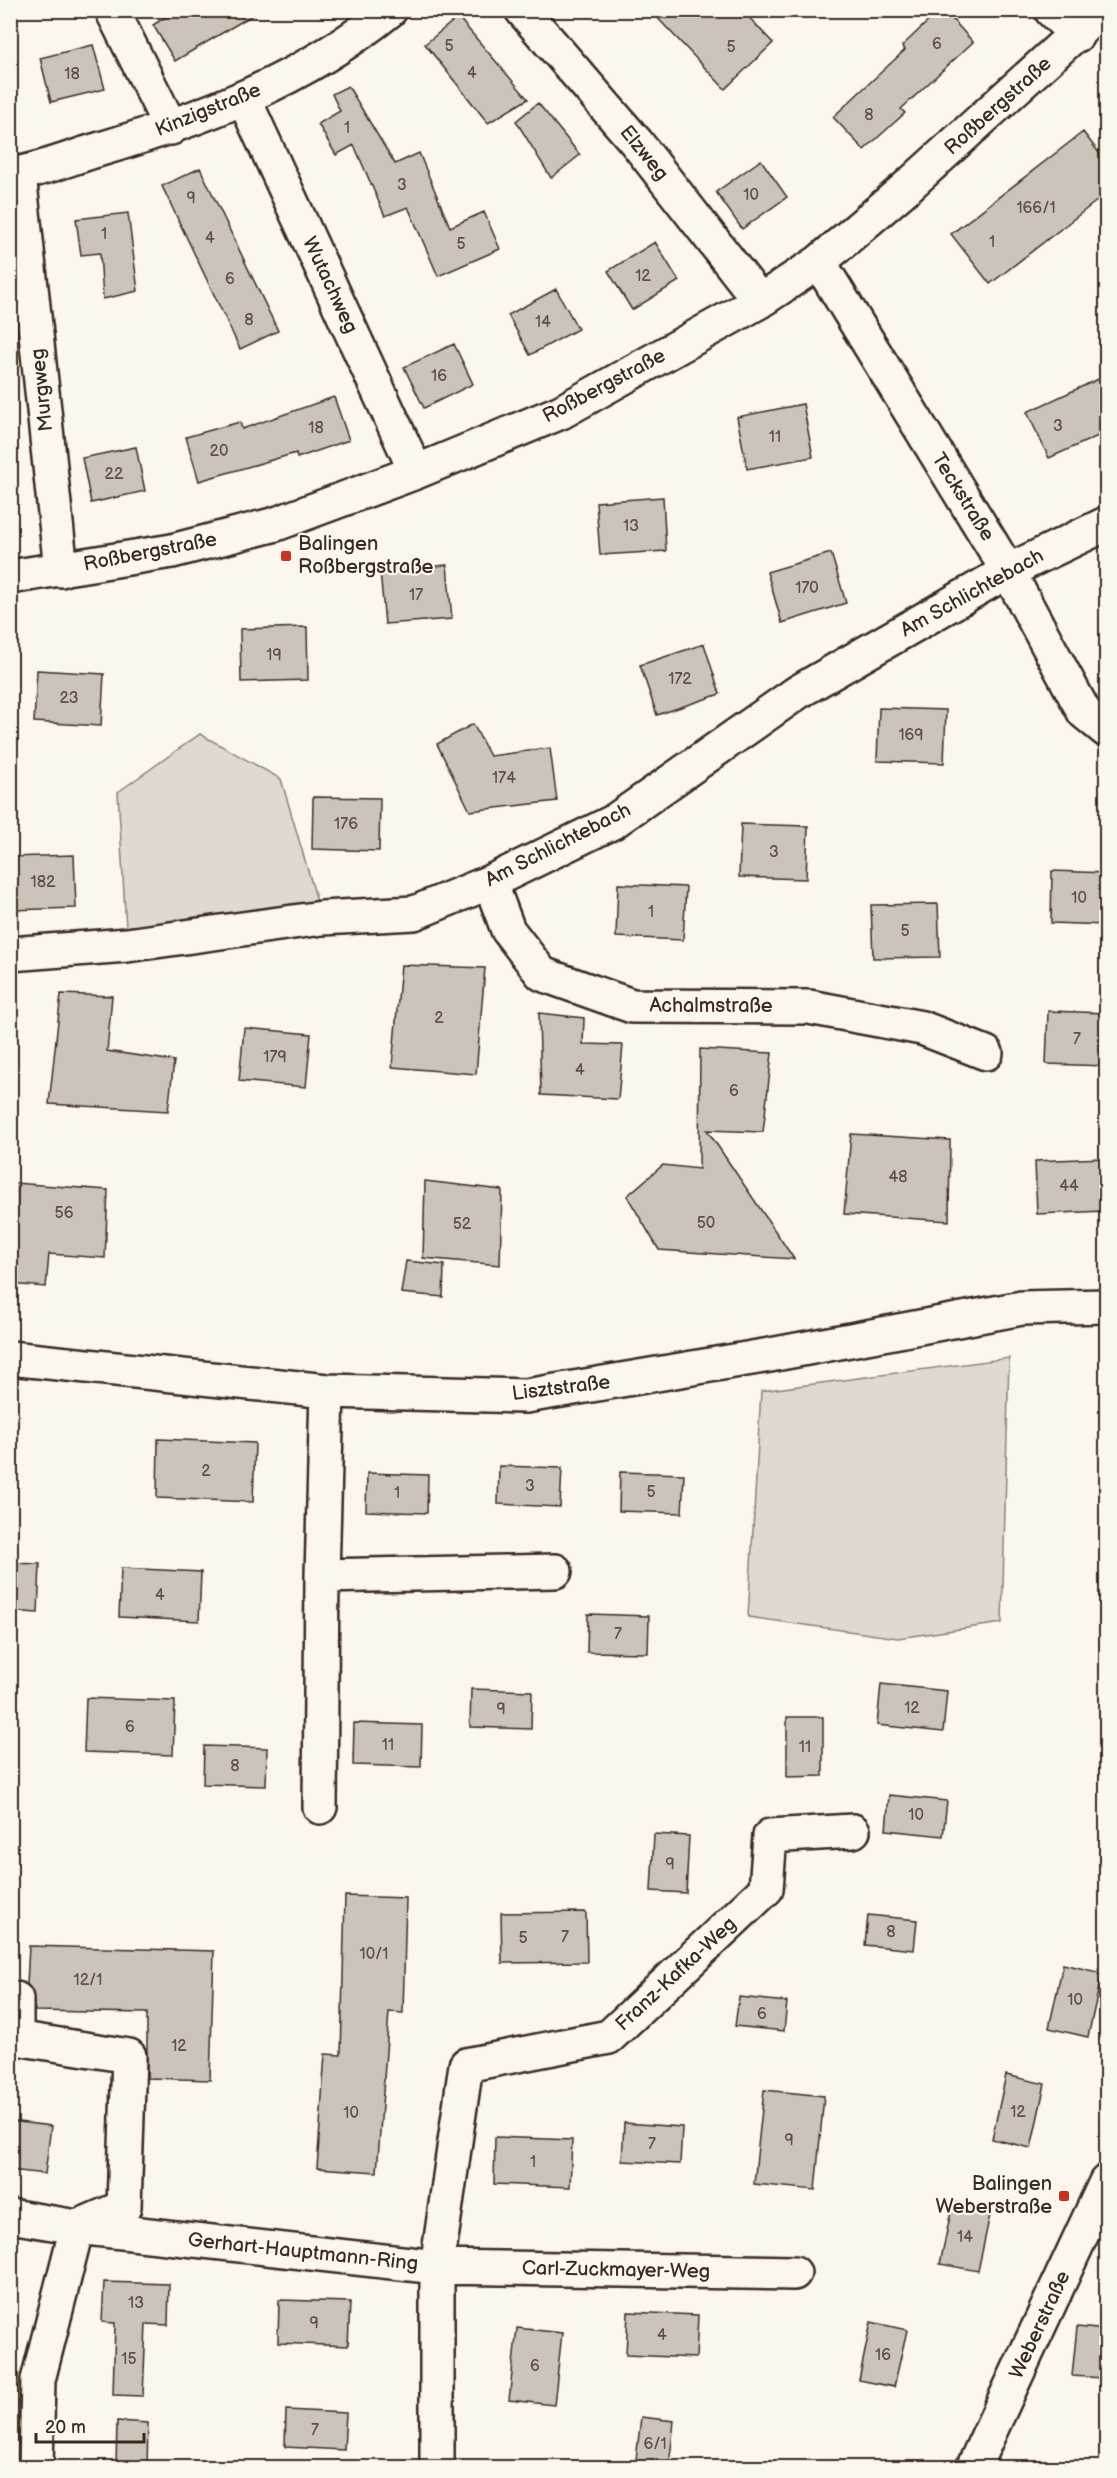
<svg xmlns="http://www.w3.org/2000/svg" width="1117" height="2478" font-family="'Balsamiq Sans',sans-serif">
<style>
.green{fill:#dfd9ce;stroke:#8d8276;stroke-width:1.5}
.building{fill:#ccc4b9;stroke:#3b2a1e;stroke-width:1.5}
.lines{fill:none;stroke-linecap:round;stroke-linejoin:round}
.minor-casing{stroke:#3b2a1e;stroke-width:38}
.minor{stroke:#fbf7ec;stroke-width:33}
.poi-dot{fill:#c8321e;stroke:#fbf7ec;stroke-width:2}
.labels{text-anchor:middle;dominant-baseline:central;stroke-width:4.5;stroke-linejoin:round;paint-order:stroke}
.number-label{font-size:16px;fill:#5f5045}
.street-label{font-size:20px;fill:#3b2a1e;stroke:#fbf7ec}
.poi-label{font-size:20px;fill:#3b2a1e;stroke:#fbf7ec;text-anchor:start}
</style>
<rect width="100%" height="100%" fill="#fbf7ec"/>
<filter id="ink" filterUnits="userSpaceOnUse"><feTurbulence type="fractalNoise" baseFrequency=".0167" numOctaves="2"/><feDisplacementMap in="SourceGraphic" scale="12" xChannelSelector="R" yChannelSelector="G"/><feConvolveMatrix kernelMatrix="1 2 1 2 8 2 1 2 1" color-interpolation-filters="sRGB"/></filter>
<g filter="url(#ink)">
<path class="green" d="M200,734l81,45 41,139 -195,27 -9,-153z
M1009,1358l-7,265 -104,15 -150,-21 13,-226z"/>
<path class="building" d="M177,10h84l-86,51 -22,-36z
M650,10h92l31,33 -48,46z
M940,10h4l29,32 -72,67 4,4 -41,37 -31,-33 72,-67 -3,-4z
M458,17l70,82 -40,24 -63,-79z
M93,45l12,44 -54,13 -11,-44z
M348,86l47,78 24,-11 31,74 34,-15 16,37 -62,27 -30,-69 -23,9 -31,-71 -18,10 -18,-31 22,-13 -8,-17z
M538,103l42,52 -29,23 -35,-57z
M1083,132l24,31v30l-117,91 -39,-50z
M761,160l26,37 -45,32 -26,-37z
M200,168l78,163 -38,18 -78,-163z
M128,213l10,78 -35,8 -3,-46 -19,2 -5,-36z
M655,242l24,39 -47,29 -24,-39z
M556,289l22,40 -48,26 -22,-40z
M454,344l19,40 -49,24 -20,-41z
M1107,375v57l-58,26 -22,-46z
M334,397l15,43 -52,18 -1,-5 -97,28 -13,-44 54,-15 2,7z
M803,404l10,53 -66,12 -10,-52z
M136,447l9,44 -54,12 -9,-45z
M663,497l3,54 -66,4 -4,-53z
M831,553l15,50 -64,20 -15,-51z
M447,565l5,54 -67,5 -5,-53z
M307,627l1,53 -67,2 -1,-53z
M704,644l16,50 -63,21 -17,-50z
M37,670l67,4 -3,52 -67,-4z
M879,708l67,2 -2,53 -67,-2z
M473,724l17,32 60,-8 7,53 -87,10 -33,-67z
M313,797l67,1 -1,53 -67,-2z
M741,824l67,2 -2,53 -67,-2z
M74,855l2,53 -66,2v-53z
M1052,871l55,2v52l-56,-2z
M618,884l68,3 -3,53 -67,-3z
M938,904l2,53 -67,1 -2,-53z
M401,965l84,3 -9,106 -84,-7z
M61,994l51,2 -5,55 67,10 -6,50 -119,-7z
M1048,1011l59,2v53l-61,-2z
M539,1013l45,5 -1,26 40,1 -5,54 -77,-4z
M244,1028l67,6 -5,53 -67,-6z
M700,1049l72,4 -9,79 -56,-2 87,129 -135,-9 -32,-54 36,-31 36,4z
M851,1134l99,6 -1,81 -105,-7z
M1102,1158l2,53 -67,3 -2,-53z
M425,1181l77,9 -2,75 -77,-7z
M14,1183l94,7 -3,68 -56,-4 -3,33 -36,-3z
M406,1261l38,4 -1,32 -42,-4z
M158,1439l97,4 -2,59 -96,-4z
M499,1466l63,2 -2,39 -62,-3z
M620,1472l64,2 -2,39 -63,-2z
M367,1473l61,2 -1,38 -61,-2z
M10,1563l30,1 -2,49 -28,-2z
M121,1568l80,4 -2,49 -80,-4z
M588,1614l61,2 -1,37 -61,-1z
M881,1684l66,7 -4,41 -66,-7z
M471,1689l61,2 -1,38 -61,-2z
M86,1698l89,3 -2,54 -89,-3z
M787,1717h36v59l-36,1z
M354,1723l68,2 -1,42 -68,-2z
M204,1746l63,2 -1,38 -63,-2z
M889,1795l58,6 -4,35 -57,-6z
M654,1834l35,2 -3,57 -35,-2z
M345,1896l61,2 -3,115 -14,-1 -12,160 -60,-4 8,-114 16,1z
M586,1912l1,50 -85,1 -1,-50z
M868,1915l49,5 -3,30 -49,-5z
M29,1946l185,5 -4,129 -63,-2v-65l-112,-2 -3,-21 -5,-5z
M1063,1964l39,9 -14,64 -39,-9z
M739,1997l48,5 -3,29 -49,-5z
M1006,2075l39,9 -14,64 -39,-9z
M764,2090l60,6 -9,94 -61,-6z
M10,2121l41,5 -6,48 -35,-4z
M624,2123l58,4 -2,37 -58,-3z
M495,2137l77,3 -2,47 -76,-3z
M953,2202l38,8 -13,61 -38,-7z
M104,2282l65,2 -1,41 -22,-1 -3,72 -30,-1 2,-72 -13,-1z
M279,2300l71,2 -2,44 -70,-3z
M628,2312l70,3 -2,43 -70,-3z
M871,2322l36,8 -13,57 -35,-7z
M1077,2327l30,3 -5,48 -30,-2z
M517,2328l45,5 -8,72 -45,-5z
M286,2410l60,3 -2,37 -59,-3z
M641,2417l33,4 -5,47h-34z
M117,2421l31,2 -1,45h-31z"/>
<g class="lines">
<defs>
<path id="minor" d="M112,10l59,118
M522,10l114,132 124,159
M1051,10l26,25
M244,99l172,373
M19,174l42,396
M10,175c29,-4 57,-16 84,-24 105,-31 210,-71 296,-141
M819,262l189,309 76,141 22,18
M10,577l162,-26 104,-27 140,-52 145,-60 199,-111 59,-39 88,-75 195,-177
M490,882l18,48 34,44 90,32 177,1 113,21 64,25
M10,954l117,-9 195,-27 92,-5 76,-31 123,-60 185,-130 210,-121 98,-47
M10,1358l317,33 199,5 244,-41 252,-47 84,-2
M322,1576l233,-5
M320,1807l2,-231 5,-185
M10,2216l67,11 47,-20 5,-151 -113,-18v-39
M794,2273l-357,-6 29,-202 143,-28 157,-148 4,-53 83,-5
M36,2468l2,-88 39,-153 360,40v201
M973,2468l133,-286"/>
</defs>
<use href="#minor" class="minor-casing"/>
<use href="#minor" class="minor"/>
</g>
</g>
<g class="poi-dot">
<rect x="280" y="550" width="12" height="12" rx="3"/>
<rect x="1058" y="2190" width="12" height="12" rx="3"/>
</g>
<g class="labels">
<g class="number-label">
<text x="937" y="44">6</text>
<text x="449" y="46">5</text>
<text x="731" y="47">5</text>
<text x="472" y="73">4</text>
<text x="72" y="74">18</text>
<text x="869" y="115">8</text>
<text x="347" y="128">1</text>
<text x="402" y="185">3</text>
<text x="751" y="195">10</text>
<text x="191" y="198">9</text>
<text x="1036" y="208">166/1</text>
<text x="104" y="234">1</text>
<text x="210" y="238">4</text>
<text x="992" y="242">1</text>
<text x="461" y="244">5</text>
<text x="643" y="276">12</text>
<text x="230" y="279">6</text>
<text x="249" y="320">8</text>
<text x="543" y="322">14</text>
<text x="439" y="376">16</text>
<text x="1058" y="426">3</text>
<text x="316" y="428">18</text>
<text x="775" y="437">11</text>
<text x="219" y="451">20</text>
<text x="114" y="474">22</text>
<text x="631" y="526">13</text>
<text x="807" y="588">170</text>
<text x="416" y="595">17</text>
<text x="274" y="655">19</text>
<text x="680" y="679">172</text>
<text x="69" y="698">23</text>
<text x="911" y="735">169</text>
<text x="504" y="778">174</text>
<text x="346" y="824">176</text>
<text x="774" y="852">3</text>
<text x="43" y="882">182</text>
<text x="1079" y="898">10</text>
<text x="651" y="912">1</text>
<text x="905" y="931">5</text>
<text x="439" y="1018">2</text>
<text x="1077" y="1039">7</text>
<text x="275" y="1057">179</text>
<text x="580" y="1070">4</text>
<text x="734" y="1091">6</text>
<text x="898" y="1177">48</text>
<text x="1069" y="1186">44</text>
<text x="64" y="1213">56</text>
<text x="706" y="1223">50</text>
<text x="462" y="1224">52</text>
<text x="206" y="1471">2</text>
<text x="530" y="1486">3</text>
<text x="651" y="1492">5</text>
<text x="397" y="1493">1</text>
<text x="160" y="1595">4</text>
<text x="618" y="1634">7</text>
<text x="912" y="1708">12</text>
<text x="501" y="1709">9</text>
<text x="130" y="1727">6</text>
<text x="388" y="1745">11</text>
<text x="805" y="1747">11</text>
<text x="235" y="1766">8</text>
<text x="916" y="1815">10</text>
<text x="670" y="1864">9</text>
<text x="891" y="1932">8</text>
<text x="565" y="1937">7</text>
<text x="523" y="1938">5</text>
<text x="374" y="1954">10/1</text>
<text x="88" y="1980">12/1</text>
<text x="1075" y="2000">10</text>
<text x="762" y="2014">6</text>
<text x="179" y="2046">12</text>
<text x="1018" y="2112">12</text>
<text x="351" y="2113">10</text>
<text x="789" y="2140">9</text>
<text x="652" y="2144">7</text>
<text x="533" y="2162">1</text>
<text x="965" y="2237">14</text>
<text x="136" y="2303">13</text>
<text x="314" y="2323">9</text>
<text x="662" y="2335">4</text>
<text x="883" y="2355">16</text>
<text x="129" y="2359">15</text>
<text x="535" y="2366">6</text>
<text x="315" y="2430">7</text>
<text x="655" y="2444">6/1</text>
</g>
<g class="street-label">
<text transform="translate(998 106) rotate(-42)">Roßbergstraße</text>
<text transform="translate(208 110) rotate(-22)">Kinzigstraße</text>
<text transform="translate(644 153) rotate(51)">Elzweg</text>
<text transform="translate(330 285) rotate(65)">Wutachweg</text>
<text transform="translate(604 386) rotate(-28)">Roßbergstraße</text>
<text transform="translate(42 390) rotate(-96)">Murgweg</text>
<text transform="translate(963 497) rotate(58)">Teckstraße</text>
<text transform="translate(150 552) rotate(-11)">Roßbergstraße</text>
<text transform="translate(972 593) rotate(-29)">Am Schlichtebach</text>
<text transform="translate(558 845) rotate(-27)">Am Schlichtebach</text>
<text x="711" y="1006">Achalmstraße</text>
<text transform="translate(561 1388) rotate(-7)">Lisztstraße</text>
<text transform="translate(676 1974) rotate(-43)">Franz-Kafka-Weg</text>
<text transform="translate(303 2252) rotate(6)">Gerhart-Hauptmann-Ring</text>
<text transform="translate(616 2270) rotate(1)">Carl-Zuckmayer-Weg</text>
<text transform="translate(1040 2325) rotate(-65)">Weberstraße</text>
</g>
<g class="poi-label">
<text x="298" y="544">Balingen<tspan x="298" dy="23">Roßbergstraße</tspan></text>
<text x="1052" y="2184" text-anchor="end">Balingen<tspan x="1052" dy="23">Weberstraße</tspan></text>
</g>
</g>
<rect width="1117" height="2478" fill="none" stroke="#fbf7ec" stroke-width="36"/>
<rect x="18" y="18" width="1081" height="2442" fill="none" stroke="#3b2a1e" stroke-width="2" filter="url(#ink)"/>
<path d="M36 2433v9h108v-9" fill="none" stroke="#3b2a1e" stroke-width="3"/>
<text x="45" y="2433" font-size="18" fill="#3b2a1e" stroke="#fbf7ec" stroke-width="4.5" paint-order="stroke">20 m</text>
</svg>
